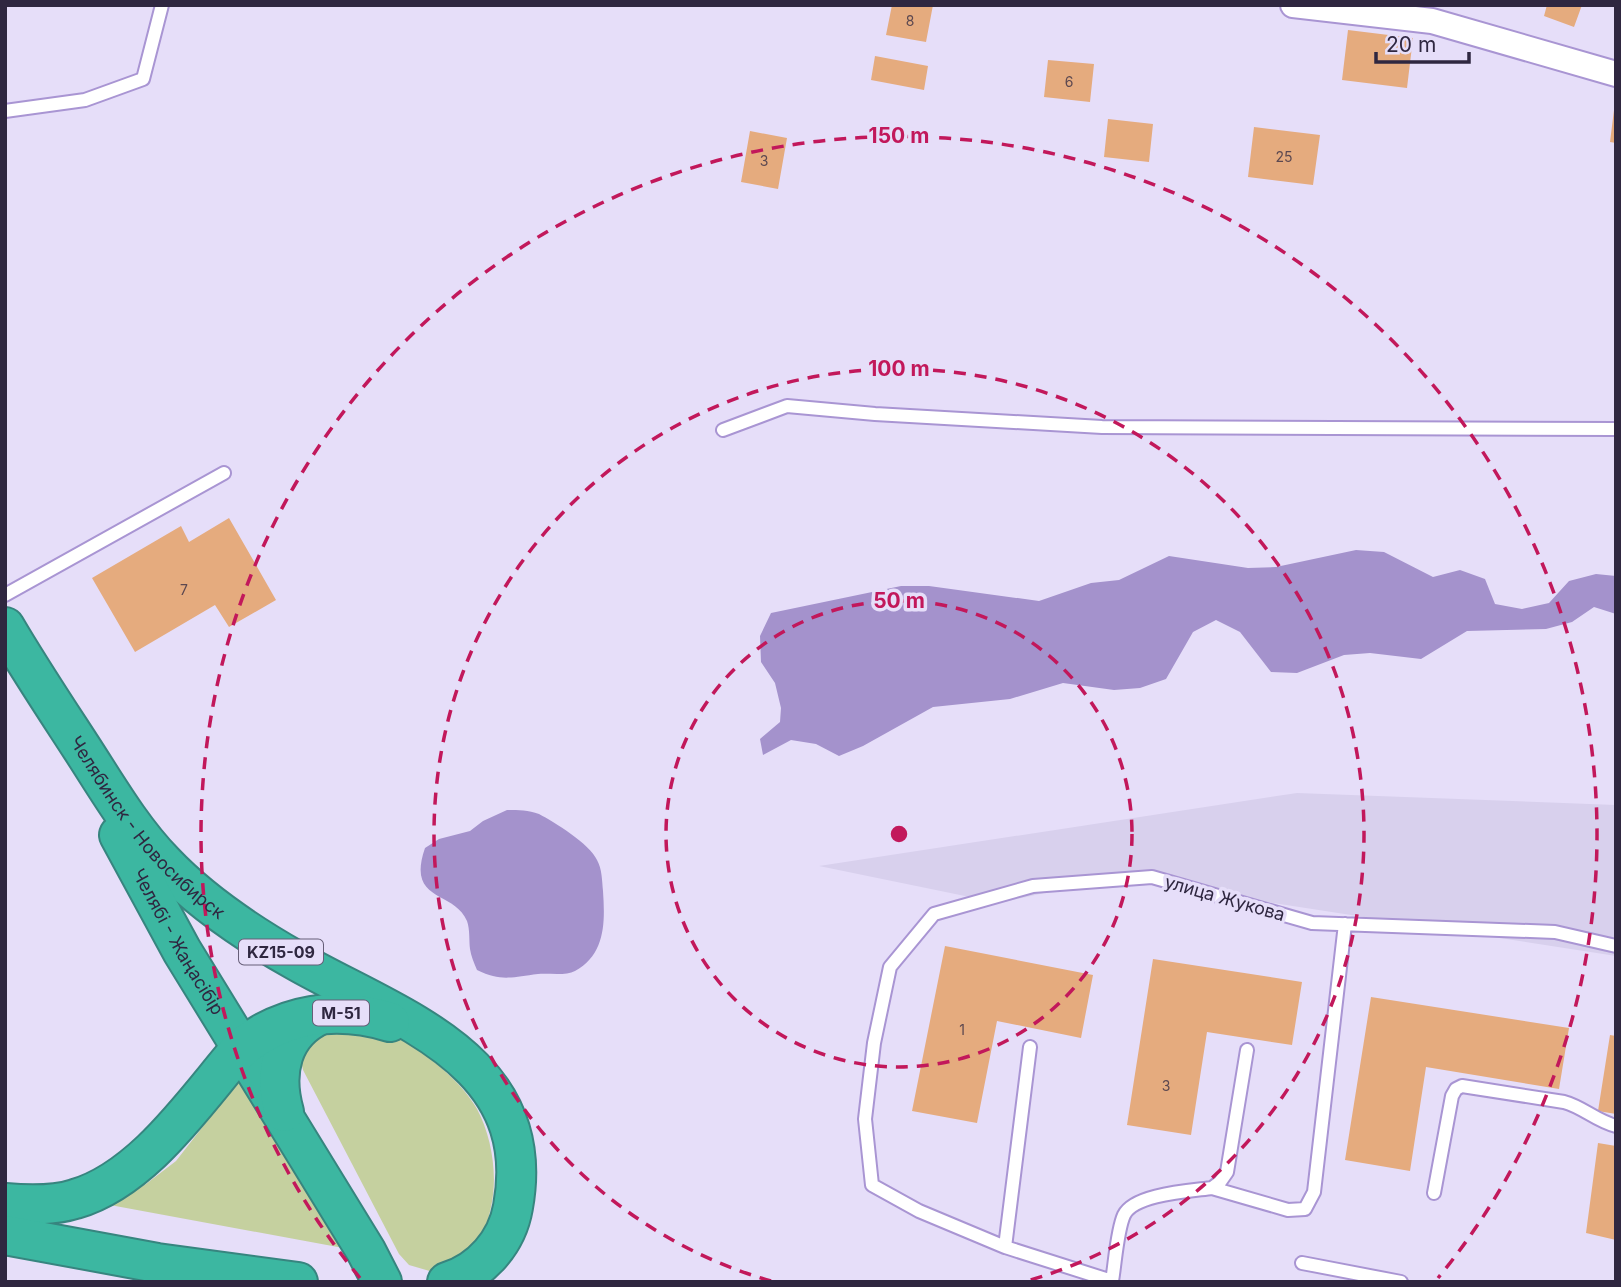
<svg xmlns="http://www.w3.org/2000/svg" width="1621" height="1287" font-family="Inter,sans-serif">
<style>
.built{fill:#d8d0ed}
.green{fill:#c5d09f}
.water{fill:#a492cc}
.building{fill:#e5ab7e}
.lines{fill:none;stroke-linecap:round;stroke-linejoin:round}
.lane-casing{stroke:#a995d3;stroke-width:16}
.street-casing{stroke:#a995d3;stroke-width:28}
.highway-casing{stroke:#37857f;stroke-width:42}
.lane{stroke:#fff;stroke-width:12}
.street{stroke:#fff;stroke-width:24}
.highway{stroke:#3cb7a1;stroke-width:38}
.ring{fill:none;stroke:#c2185b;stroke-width:3.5;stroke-dasharray:12 9}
.labels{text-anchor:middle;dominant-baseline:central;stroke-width:7;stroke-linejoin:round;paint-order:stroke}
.number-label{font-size:14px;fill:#5c4850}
.shield{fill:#e6def9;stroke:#665e78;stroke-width:2}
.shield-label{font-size:16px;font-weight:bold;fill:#2f2740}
.street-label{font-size:18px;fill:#2f2740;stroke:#e6def9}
.centre{fill:#c2185b;stroke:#e6def9;stroke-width:3.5}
.ring-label{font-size:21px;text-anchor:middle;font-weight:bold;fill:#c2185b;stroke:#e6def9;stroke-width:7;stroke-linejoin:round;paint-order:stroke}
</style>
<rect width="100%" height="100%" fill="#e6def9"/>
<path class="built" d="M1297,793l319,12v151l-504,-78 -113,25 -180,-37z"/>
<path class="green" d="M308,1031c19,0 63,-3 80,3 30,11 73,46 89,75 15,28 21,67 14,98 -3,15 -9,33 -20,43 -11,9 -26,15 -38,22l-24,-7 -10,-11 -96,-184 -3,-14z
M247,1070l107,180 -244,-45 36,-21 30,-23z"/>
<path class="water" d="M1356,550l28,2 49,25 27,-7 25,9 10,25 27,5 27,-6 20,-22 27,-7 20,2v38l-22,-7 -22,15 -26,7 -79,2 -46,28 -51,-6 -26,2 -47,18 -26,-1 -31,-40 -24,-12 -23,12 -27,47 -26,9 -26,2 -51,-7 -53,16 -77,8 -70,39 -24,10 -23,-12 -25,-4 -28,15 -3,-16 20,-17 1,-14 -6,-25 -14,-21 -1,-26 11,-23 130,-27h28l110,15 52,-18 28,-3 50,-24 79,12 28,-1z
M507,810c11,0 21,0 32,4 15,8 51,30 58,46 5,9 5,20 6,31 2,30 3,63 -28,80 -9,5 -26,2 -37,3 -26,3 -36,8 -61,-4 -3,-7 -6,-14 -7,-21 -1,-8 0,-20 -3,-28 -13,-31 -61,-18 -42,-73l14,-9 31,-8 13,-10z"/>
<path class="building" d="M892,5h41l-7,37 -40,-7z
M1547,5h35l-8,22 -30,-11z
M1348,30l65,8 -6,50 -65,-8z
M875,56l53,10 -4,24 -53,-10z
M1048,60l46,4 -4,38 -46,-5z
M1614,110h2v33l-6,-1z
M1108,119l45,5 -4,38 -45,-5z
M1254,127l66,8 -7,50 -65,-8z
M750,131l37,7 -9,51 -37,-7z
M229,518l47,82 -47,27 -14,-22 -80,47 -43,-74 89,-52 8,16z
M945,946l148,29 -12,63 -84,-17 -20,102 -65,-12z
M1153,959l149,23 -10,63 -85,-13 -16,103 -64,-10z
M1371,997l198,31 -10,61 -133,-22 -16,104 -65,-11z
M1610,1035l6,1v78l-18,-3z
M1598,1143l18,3v94l-30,-7z"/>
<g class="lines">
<defs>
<path id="lane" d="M5,111l80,-11 58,-21 19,-74
M723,430l64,-24 88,8 227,13 514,2
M5,595l219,-122
M1030,1047l-25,200 107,34c3,-17 5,-51 12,-66 10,-21 66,-24 88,-27l8,-6 7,-10 20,-122
M1212,1188l76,22 17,-1 9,-17 31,-268
M1434,1193l18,-97 4,-7 6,-3 102,16c19,5 32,19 52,24
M1005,1247l-86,-36 -47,-26 -7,-66 9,-76 16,-76 44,-53 99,-28 119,-9 160,46 243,9 61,14
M1302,1263l99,19"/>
<path id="street" d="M1293,5l139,16 184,53"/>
<g id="highway">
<path id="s1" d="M5,627c24,41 50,80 76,120 26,40 50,82 83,116 37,39 85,71 131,97 101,58 245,99 218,247 -6,35 -32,65 -66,75"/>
<path id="s2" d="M119,835l63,116 184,300 16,31"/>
<path d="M284,1112c-11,-39 -3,-79 36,-97"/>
<path d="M5,1203c23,2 48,3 70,-4 69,-20 121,-99 166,-151 44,-35 95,-42 149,-26"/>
<path d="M5,1235l152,28 141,19"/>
</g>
</defs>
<use href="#lane" class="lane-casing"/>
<use href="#street" class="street-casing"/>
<use href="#highway" class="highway-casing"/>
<use href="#lane" class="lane"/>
<use href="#street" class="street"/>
<use href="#highway" class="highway"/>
</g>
<g class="ring">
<circle cx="899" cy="834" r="233"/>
<path d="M771 1281A465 465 0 1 1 1027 1281"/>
<path d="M360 1278A698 698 0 1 1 1438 1278"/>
</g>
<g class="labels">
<g class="number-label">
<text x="910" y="20">8</text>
<text x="1069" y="81">6</text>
<text x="1284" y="156">25</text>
<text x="764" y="160">3</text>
<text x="184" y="589">7</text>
<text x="962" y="1029">1</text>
<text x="1166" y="1085">3</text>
</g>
<g class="shield">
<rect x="239" y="939.5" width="84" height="25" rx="5"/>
<rect x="313" y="1000.5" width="56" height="25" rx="5"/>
</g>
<g class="shield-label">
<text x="281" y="952">KZ15-09</text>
<text x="341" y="1013">M-51</text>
</g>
<g class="street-label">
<text stroke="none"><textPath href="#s1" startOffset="247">Челябинск - Новосибирск</textPath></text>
<text transform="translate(1225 898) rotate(16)">улица Жукова</text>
<text stroke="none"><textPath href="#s2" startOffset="122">Челябі - Жаңасібір</textPath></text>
</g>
</g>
<circle cx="899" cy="834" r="10" class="centre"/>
<g class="ring-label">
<text x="899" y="143">150 m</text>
<text x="899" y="376">100 m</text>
<text x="899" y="608">50 m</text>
</g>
<rect width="1621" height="1287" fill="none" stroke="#2f2740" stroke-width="14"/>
<path d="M1376 52v10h93v-10" fill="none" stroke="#2f2740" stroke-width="3.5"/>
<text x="1386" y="52" font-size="21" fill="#2f2740" stroke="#e6def9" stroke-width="5" paint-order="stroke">20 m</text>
</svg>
